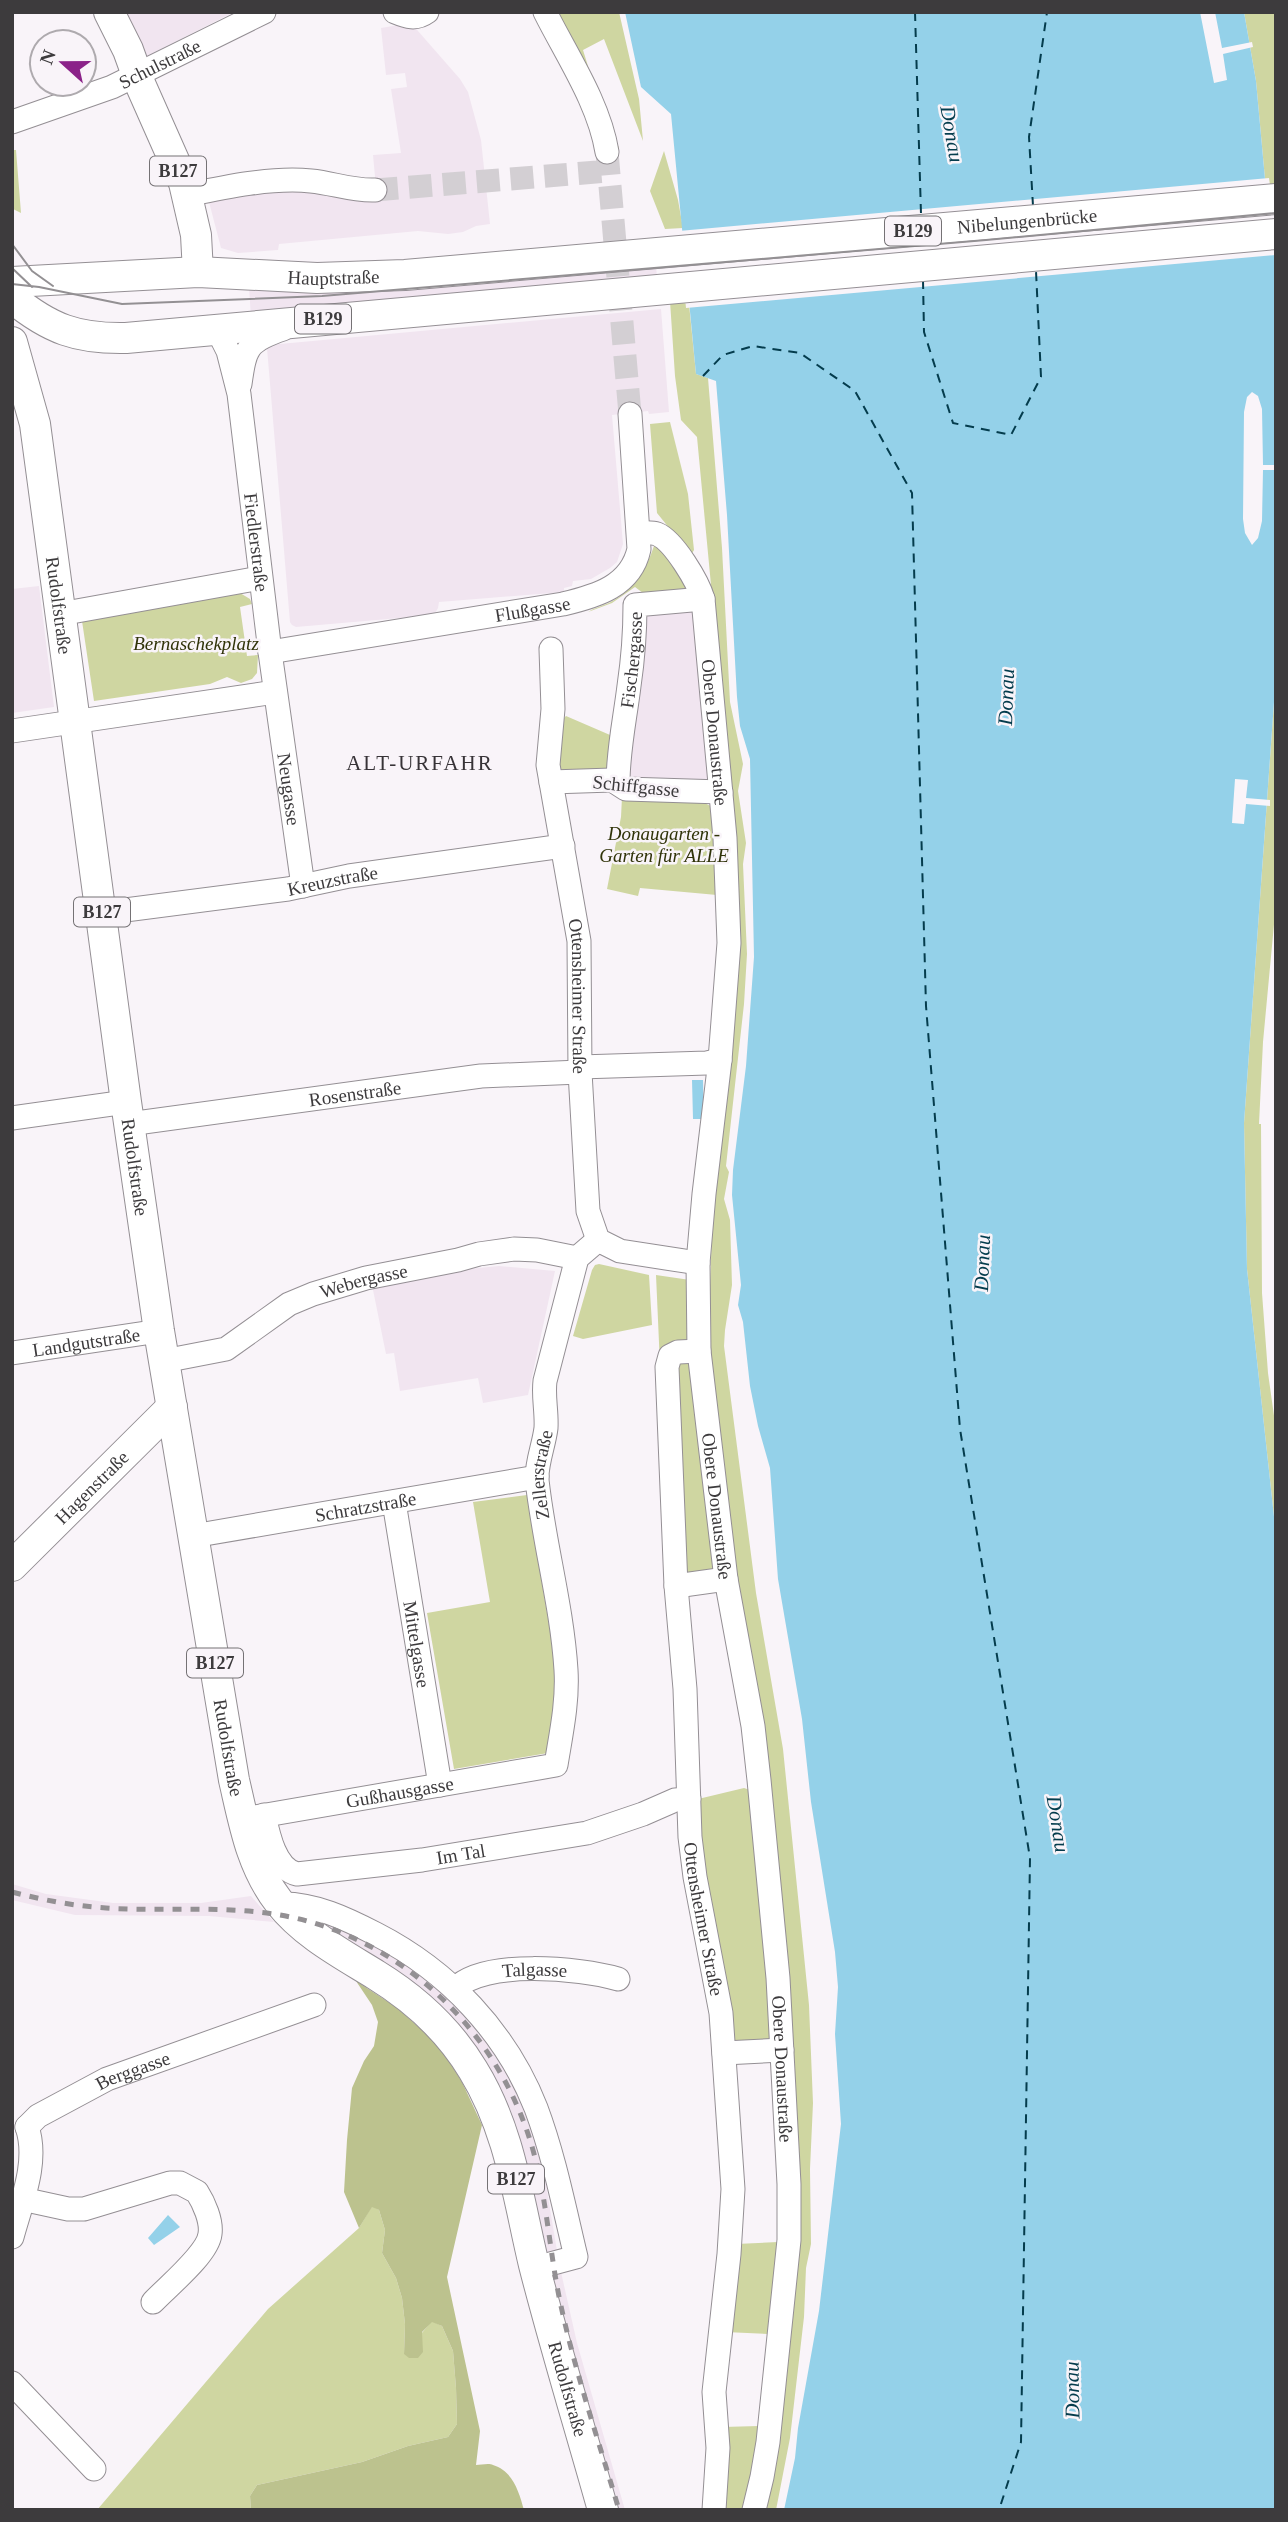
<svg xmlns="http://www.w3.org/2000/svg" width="1288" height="2522" font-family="Georgia,serif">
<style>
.built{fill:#f1e5f0}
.green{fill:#cfd6a1}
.forest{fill:#bcc28e}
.water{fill:#94d1e9}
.pier{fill:#f9f4f9}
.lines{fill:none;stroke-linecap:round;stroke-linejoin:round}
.ferry{stroke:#043c4d;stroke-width:2;stroke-dasharray:9 7;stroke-linecap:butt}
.minor-tunnel{stroke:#d3cfd3;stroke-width:23;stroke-dasharray:23 11;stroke-linecap:butt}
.minor-casing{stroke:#948f94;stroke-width:25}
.major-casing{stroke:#948f94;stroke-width:32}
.minor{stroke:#fff;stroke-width:23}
.major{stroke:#fff;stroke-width:30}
.tram{stroke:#939093;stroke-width:2}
.rail{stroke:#939093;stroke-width:5;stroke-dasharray:9 9;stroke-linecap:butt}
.labels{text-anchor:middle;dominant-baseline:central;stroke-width:5;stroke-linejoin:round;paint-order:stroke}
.shield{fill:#f9f4f9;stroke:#757275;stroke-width:2}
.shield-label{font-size:18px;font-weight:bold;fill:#3d3b3d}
.street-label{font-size:19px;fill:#3d3b3d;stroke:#f9f4f9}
.park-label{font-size:19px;font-style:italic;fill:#303309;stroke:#f9f4f9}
.water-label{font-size:21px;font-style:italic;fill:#043c4d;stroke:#f9f4f9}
.neighbourhood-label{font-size:21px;letter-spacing:2px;fill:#373337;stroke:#f9f4f9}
</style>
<rect width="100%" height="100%" fill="#f9f4f9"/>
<path class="built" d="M121,12h113l-89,45z
M411,23l49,56 8,13 13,48 9,84 -14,2 -13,6 -15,2 -30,-3 -139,13 -1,6 -40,3 -17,-5 -13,-50 95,-8 74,8 -4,-43 28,-2 -10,-64 16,-2 -2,-14 -19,2 -5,-47z
M656,264l1,15 -406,39 -2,-31z
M661,309l8,103 -20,2 -1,-3 -36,4 11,129 -6,18 -7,6 -19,11 -18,2 -1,5 -8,2v4l-125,10 -1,6 -4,7 -138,12 -4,-2 -2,-3 -23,-274 2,-3z
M39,586l15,121 -42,6v-124z
M693,608l11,100 5,76 -51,-2 -32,-5 14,-166z
M466,1264l2,5 31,-3 56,5 -27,124 -45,8 -5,-25 -78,13 -6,-38 -8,1 -14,-69z
M12,1884l34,10 67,9h88l50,-7 23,26 -65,-6 -134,-1 -63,-15z
M314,1916l95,46 50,45 43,54 30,65 11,41 14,84 -14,3 -39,-146 -159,-164z
M561,2272l16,71 48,167h-14l-64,-232z"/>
<path class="green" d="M554,12h65l20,87 4,42 -39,-102 -21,11 13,42 23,56h-5z
M1244,12h32v175l-10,3 -10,-109z
M12,150h4l5,63 -8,-4 -1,-4z
M664,151l14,49 5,28 -18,1 -15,-38z
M670,301l19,3 7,70 12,4 14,170 8,154 13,62 -5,27 8,52 -3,21 4,90 -3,50 -18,162 3,6 -5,27 6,21 2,65 -7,45 -1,16 32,247 27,156 26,256 4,98 -3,66 1,75 -5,24 -2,49 -14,121 -14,72h-12l33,-259 -60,-660 -29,-252 5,-134 8,-70 -8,-529 -16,-169 -16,-17 -6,-44z
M670,422l18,72 6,56 -3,5 -34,-42 -7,-89z
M658,545l29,32v14l-44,2 -8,-6 -23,16 -24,9c6,-4 14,-6 21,-9 25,-13 36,-31 45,-57z
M240,593l10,6 2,5 -12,3 7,49 11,-1 -1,18 -5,6 -11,4 -14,-6 -17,7 -116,17 -12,-80z
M1276,674v229l-13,139 -4,82h2l1,169 6,80 8,57v105l-29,-266 -3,-146z
M566,716l51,22 -5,30 -54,7 3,-54z
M622,797l80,5 11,5 5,10 -6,6 5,72 -77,-7 -2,8 -31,-7 14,-72z
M599,1264l50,11 3,50 -69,14 -10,-3 19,-66 3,-5z
M656,1275l34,5 41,311 -62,-23z
M527,1495l28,165 2,42 -9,51 -94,16 -27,-156 63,-11 -17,-100z
M744,1788l9,3 19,249 -39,4 -39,-244z
M372,2206l7,4 6,20 -3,23 14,25 6,20 3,26 -1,30 28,-33 10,5 11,25 3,37 1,36 -9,13 -40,9 -46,16 -105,23 -7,11 1,14h-154l171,-201 91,-81z
M778,2242l-9,92 -44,-2 11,-88z
M759,2426l-13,84h-25l1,-83z"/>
<path class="forest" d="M356,1981l40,26 34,30 15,18 17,27 20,43 -35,152 33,154 -4,34c5,0 13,-2 17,0 20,6 26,27 31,45h-273l-1,-14 7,-11 105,-23 46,-16 40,-9 9,-13 -1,-36 -3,-37 -11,-25 -10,-4 -10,10 1,20 -5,6h-9l-5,-4 1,-30 -3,-26 -6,-20 -14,-25 3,-23 -6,-20 -7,-3 -13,21 -15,-36 3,-52 5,-52 12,-27 10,-15 4,-24 -6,-17z"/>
<path class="water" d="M625,12h619l12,69 10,109 10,68v416l-32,449 3,146 29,266v975h-492l11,-52 3,-30 21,-117 22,-187 -6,-90 3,-47 -3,-35 -24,-150 -9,-83 -24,-140 -8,-111 -12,-42 -8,-40 -7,-64 -5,-17 3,-20 -9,-90 1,-25 13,-104 8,-109 -4,-198 -10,-33 -3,-29 -10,-182 -11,-134 -20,-7 -25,-260 -30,-27z
M692,1080h11l1,39h-11z
M168,2215l12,12 -26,18 -6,-7z"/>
<path class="pier" d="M1200,12h15l7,36 30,-6 1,5 -30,7 4,26 -13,3z
M1269,178l7,49v28l-590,53 -7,-77z
M1252,392l6,4 4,13 1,56h13v5h-13l-1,51 -4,17 -6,7 -7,-12 -2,-14 1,-107 3,-15z
M1235,779l13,1 -2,18 24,2v6l-24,-2 -2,20 -12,-1z"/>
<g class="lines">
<path class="ferry" d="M915,12l6,202
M1033,206l-4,-69 18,-125
M923,280l1,52 29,91 58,12 30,-58 -5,-106
M703,376l20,-21 30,-9 47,7 55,38 57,102 14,513 34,423 70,429 -9,584 -22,68"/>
<path class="minor-tunnel" d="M607,152l23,262
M375,190l234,-19"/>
<defs>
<g id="minor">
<path d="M395,12c12,5 21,8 32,0"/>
<path d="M545,12c22,44 54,91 62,140"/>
<path id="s1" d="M12,122l100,-35 152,-75"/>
<path d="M187,195c38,-8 85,-18 124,-14 22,2 41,10 64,9"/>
<path id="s2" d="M213,330l8,7 7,14 11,43 31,258 33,234"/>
<path d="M240,384c5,-36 7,-43 43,-55"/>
<path id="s3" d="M639,533c6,0 12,-1 18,1 17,7 41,48 46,65l22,239 4,105 -9,117 -16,134 -6,69 1,88 27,228 27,147 6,54 19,198 11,206v56l-21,202 -6,35 -8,33"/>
<path d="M60,614l200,-36"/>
<path id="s4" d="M551,649l2,60 -5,56 31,176 1,131 8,139 10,29 22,11 78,12"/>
<path id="s5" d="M270,652l293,-48c34,-8 68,-18 76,-55l-9,-135"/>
<path d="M12,731l263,-39"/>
<path d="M551,782l61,-2 14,9 95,3"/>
<path id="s6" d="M618,783c0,-33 7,-64 11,-97 4,-27 6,-54 6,-81l68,-6"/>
<path id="s7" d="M102,913l186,-24 61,-13 214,-30"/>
<path d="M580,1067l127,-4 13,-3"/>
<path d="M12,1118l114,-16"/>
<path id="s8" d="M129,1124l352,-48 99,-4"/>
<path id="s9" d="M699,1351l-21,1 -8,4 -3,11 9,219 9,103 5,148 5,40 26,136 12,176 -4,65 -15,138 4,56 -4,62"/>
<path id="s10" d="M12,1353l147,-22"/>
<path id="s11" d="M164,1361l62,-12 63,-45 24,-10 53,-16 92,-18 21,-6 35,-5 23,1 40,8"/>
<path id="s12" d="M394,1502l46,283"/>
<path id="s13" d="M193,1536l344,-59"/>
<path d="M676,1586l50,-7"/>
<path id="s14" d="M264,1815c4,19 11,54 33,59l125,-14 165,-27 56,-19 32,-14 14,-1"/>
<path id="s15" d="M243,1819l313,-54c5,-31 12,-63 10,-95 -4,-64 -22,-126 -29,-190 -1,-16 7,-35 9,-52 1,-16 -3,-31 -1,-47l32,-123 21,-18"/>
<path d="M280,1904c34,-1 67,15 96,30 72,37 130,98 160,174 18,48 28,99 40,149l-41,11"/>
<path id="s16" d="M455,1989c29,-30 124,-21 163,-10"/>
<path d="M724,2053l58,-3"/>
<path id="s17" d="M27,2127l11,-11 69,-37 207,-74"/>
<path d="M22,2199l46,10h16l86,-26h10l17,9c7,11 15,29 13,42 -2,20 -43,53 -57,68"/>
<path d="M12,2237c9,-34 27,-75 15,-110"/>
<path d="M12,2383l82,86"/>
</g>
<g id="major">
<path d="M109,12l19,38 13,36 43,97 12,52 2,37"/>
<path id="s18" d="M12,282l186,-10 119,6 88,-3 871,-76"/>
<path d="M12,298c38,31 65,41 114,40l1150,-104"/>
<path id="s19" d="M12,342l23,82 91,678 33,229 75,449c10,43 17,86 45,122 25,32 63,52 97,73 39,24 73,55 97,95 37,60 45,128 61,195 21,82 46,163 69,245"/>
<path id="s20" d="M12,1566l160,-159"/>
</g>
</defs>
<use href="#minor" class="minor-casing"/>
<use href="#major" class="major-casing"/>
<use href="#minor" class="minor"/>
<use href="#major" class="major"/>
<path class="tram" d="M12,244l20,27 21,15
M12,268l20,19
M12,284l27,3 83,17 200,-8 664,-56 290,-27"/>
<path class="rail" d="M12,1892c31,8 62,14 94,16 64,4 126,-4 189,10 112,26 201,114 235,222 17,54 19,112 31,166 15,69 38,136 58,204"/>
</g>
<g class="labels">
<g class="shield">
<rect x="150" y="156.5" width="56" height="29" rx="5"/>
<rect x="885" y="216.5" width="56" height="29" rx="5"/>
<rect x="295" y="304.5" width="56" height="29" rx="5"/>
<rect x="74" y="897.5" width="56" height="29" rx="5"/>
<rect x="187" y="1648.5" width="56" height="29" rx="5"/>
<rect x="488" y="2164.5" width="56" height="29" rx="5"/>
</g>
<g class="shield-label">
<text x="178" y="171">B127</text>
<text x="913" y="231">B129</text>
<text x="323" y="319">B129</text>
<text x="102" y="912">B127</text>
<text x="215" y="1663">B127</text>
<text x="516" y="2179">B127</text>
</g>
<g class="street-label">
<text stroke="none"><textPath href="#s1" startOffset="159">Schulstraße</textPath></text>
<text stroke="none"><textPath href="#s18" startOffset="1018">Nibelungenbrücke</textPath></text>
<text stroke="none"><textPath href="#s18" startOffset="322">Hauptstraße</textPath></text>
<text stroke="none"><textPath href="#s2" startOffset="220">Fiedlerstraße</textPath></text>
<text stroke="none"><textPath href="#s19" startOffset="268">Rudolfstraße</textPath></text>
<text stroke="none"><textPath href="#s5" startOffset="266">Flußgasse</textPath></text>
<text stroke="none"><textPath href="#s6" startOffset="124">Fischergasse</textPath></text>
<text stroke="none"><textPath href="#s3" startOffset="233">Obere Donaustraße</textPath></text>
<text transform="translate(636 786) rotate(6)">Schiffgasse</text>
<text stroke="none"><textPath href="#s2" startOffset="469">Neugasse</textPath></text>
<text stroke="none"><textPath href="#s7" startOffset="233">Kreuzstraße</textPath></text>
<text stroke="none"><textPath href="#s4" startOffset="350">Ottensheimer Straße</textPath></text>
<text stroke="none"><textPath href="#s8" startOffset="228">Rosenstraße</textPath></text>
<text stroke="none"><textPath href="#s19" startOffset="835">Rudolfstraße</textPath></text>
<text stroke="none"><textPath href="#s11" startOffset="219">Webergasse</textPath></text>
<text stroke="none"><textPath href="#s10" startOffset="75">Landgutstraße</textPath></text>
<text stroke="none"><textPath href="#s15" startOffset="611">Zellerstraße</textPath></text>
<text stroke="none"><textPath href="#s20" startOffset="112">Hagenstraße</textPath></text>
<text stroke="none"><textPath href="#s13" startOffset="175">Schratzstraße</textPath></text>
<text stroke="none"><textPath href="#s3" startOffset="1010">Obere Donaustraße</textPath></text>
<text stroke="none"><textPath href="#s12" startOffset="144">Mittelgasse</textPath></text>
<text stroke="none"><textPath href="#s19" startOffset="1423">Rudolfstraße</textPath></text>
<text stroke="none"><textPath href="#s15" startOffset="159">Gußhausgasse</textPath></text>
<text stroke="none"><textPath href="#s14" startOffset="236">Im Tal</textPath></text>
<text stroke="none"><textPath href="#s9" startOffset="595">Ottensheimer Straße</textPath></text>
<text stroke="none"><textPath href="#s16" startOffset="84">Talgasse</textPath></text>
<text stroke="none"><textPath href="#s3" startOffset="1577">Obere Donaustraße</textPath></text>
<text stroke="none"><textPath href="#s17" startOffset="121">Berggasse</textPath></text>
<text stroke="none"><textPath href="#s19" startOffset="2180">Rudolfstraße</textPath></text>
</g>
<g class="park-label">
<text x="196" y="643">Bernaschekplatz</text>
<text x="664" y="833">Donaugarten -<tspan x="664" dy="22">Garten für ALLE</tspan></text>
</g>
<g class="water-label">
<text transform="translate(952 134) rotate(80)">Donau</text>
<text transform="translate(1006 697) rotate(-88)">Donau</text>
<text transform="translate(982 1263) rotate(-88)">Donau</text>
<text transform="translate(1058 1824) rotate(81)">Donau</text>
<text transform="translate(1072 2390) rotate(-91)">Donau</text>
</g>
<g class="neighbourhood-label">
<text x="420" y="763">ALT-URFAHR</text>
</g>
</g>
<rect width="1288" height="2522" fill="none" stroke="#3d3b3d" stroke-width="28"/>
<g transform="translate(63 63) rotate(291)"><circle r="33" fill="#f9f4f9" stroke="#aeaaae" stroke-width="2"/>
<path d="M0-5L12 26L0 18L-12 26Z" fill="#8b2389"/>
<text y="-10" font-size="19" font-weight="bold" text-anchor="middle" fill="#3d3b3d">N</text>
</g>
</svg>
